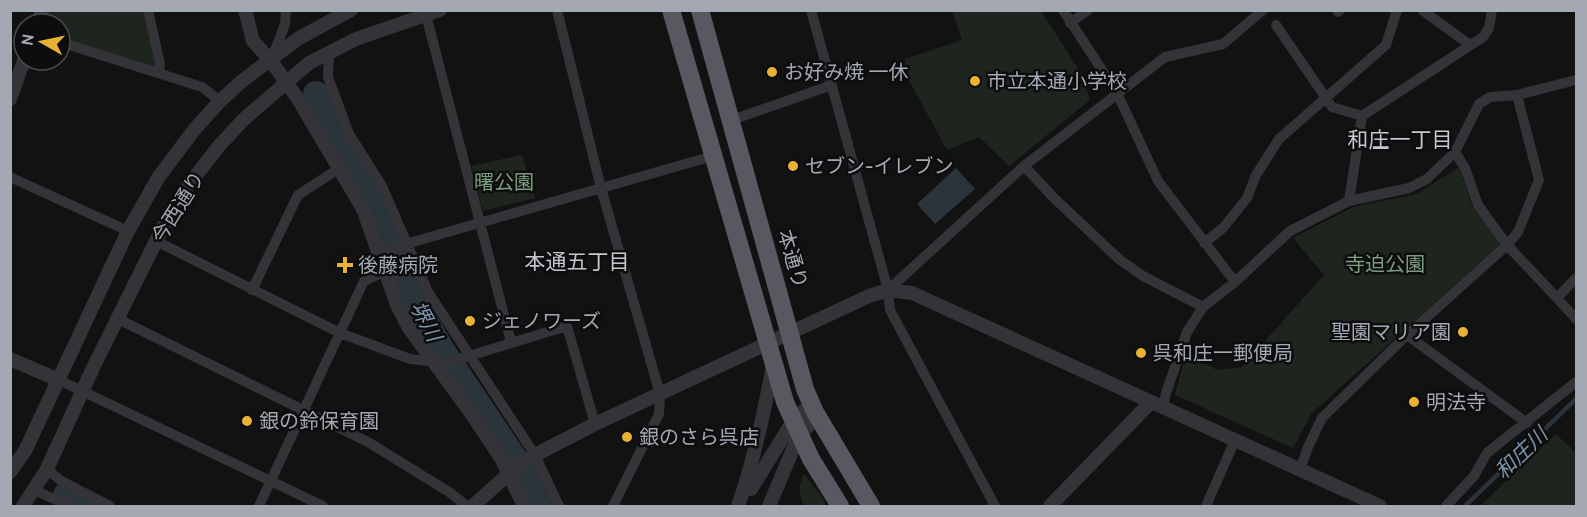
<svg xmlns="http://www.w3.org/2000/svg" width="1587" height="517" font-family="Cabin,'Noto Sans JP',sans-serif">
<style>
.green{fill:#1e251f}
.water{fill:#2c343b}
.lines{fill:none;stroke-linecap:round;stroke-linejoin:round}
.stream{stroke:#2c343b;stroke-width:4.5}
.river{stroke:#2c343b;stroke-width:26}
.minor{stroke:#333338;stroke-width:10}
.tertiary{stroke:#333338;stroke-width:14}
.trunk{stroke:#575860;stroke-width:18}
.poi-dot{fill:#e9b234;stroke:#0d0d0e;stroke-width:2}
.labels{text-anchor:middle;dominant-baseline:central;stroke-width:5;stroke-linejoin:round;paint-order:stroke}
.poi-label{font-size:20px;fill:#a3a8b3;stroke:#0d0d0e;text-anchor:start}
.park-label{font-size:20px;fill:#7b9d7e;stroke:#0d0d0e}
.street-label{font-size:20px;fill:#a3a8b3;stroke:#0d0d0e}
.neighbourhood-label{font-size:21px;fill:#c4c7cf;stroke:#0d0d0e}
.water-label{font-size:21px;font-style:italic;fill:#7b94ad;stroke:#0d0d0e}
</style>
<rect width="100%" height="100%" fill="#121213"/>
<path class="green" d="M48,11h95l13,57 -96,-30v-14h-16z
M952,11h89l40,62 9,27 -81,66 -30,-29 -32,13 -41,-75 -1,-16 57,-19z
M522,155l13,43 -52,13 -12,-45z
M1459,167l13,39 28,38 -189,170 -18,34 -118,-53 11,-42 31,17 25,-3 82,-92 -31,-37 60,-31 64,-13z
M1556,434l20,19v53h-96z
M804,474l18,23 4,9h-23l-4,-19z"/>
<path class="water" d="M956,168l19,21 -40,35 -18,-20z"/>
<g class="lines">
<path class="stream" d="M1465,506l111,-107"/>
<path class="river" d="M316,94l22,40 39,64 20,63 18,42 26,46 85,127 13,30
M66,495l26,11"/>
<path class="minor" d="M148,10l12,54 -1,9
M557,10l44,178 59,206 -1,20 -46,92
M811,10l77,280 2,20 105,196
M1063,10l54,83 41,88 77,101
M1422,10l48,35
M1338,12l2,-2
M426,15l85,327
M1070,23l18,-13
M1276,25l56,82 30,9
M60,42l142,45 18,14
M329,53l-1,24 21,57 33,52 46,106 107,163 24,51
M272,58l13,-34 1,-14
M729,121l103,-36
M1455,152l10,16 13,37 29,40 50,53 19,-20
M1024,166l30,32 66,62 23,16 60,31
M10,177l118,54
M1349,201l13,-85 121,-79 6,-9 3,-18
M156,241l184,92 70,26 36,4 121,-37 28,98
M1204,243l19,-15 24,-30 9,-23 23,-36 107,-94 11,-35
M378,252l335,-96
M252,290l46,-95 42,-27
M888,290l136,-124 141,-109 58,-13 40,-34
M1557,298l19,21
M118,319l250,123 81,50 18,14
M1407,335l120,88
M59,380l264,126
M1163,408l3,-15 21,-61 16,-25 32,-25 55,-51 59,-30 60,-13 18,-9 28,-27 24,-48 11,-7 27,-2 59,-15
M47,469l14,12 49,25
M1300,470l8,-23 14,-29 85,-83 100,-90 11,-13 21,-52 -22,-85
M34,490l36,16
M259,506l105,-225 20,-9
M1206,506l29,-66
M1446,506l28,-30 13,-23 89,-71"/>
<path class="tertiary" d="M245,10l8,31 18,20 27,38 65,110 34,96 12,23 64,88 28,42 23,48
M37,24l5,-14
M10,99l14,-39
M10,359l49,21
M10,472l15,-21 103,-220 30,-53 36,-48 26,-29 22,-20 57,-43 52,-28
M751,489l42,-68 18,-17
M23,506l24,-37 46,-101 70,-141 24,-40 32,-41 24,-26 66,-57 47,-24 84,-29
M473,506l42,-38 20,-13 60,-31 274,-128 19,-6 24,3 468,213
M738,506c16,-46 26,-92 35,-141
M769,506l30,-71 19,-19
M1050,506l101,-104"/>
<path class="trunk" d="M671,10l114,392 26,57 29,47
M700,10l105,379 10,23 56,94"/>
</g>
<g class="poi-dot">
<circle cx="772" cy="72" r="6"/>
<circle cx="975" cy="81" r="6"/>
<circle cx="793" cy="166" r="6"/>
<path d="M342 256h6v6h6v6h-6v6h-6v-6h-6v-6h6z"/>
<circle cx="470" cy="321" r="6"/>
<circle cx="1463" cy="332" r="6"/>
<circle cx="1141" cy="353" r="6"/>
<circle cx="1414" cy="402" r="6"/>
<circle cx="247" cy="421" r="6"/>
<circle cx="627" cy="437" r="6"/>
</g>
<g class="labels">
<g class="poi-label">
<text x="784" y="72">お好み焼 一休</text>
<text x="987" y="81">市立本通小学校</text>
<text x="805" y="166">セブン-イレブン</text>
<text x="358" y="265">後藤病院</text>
<text x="482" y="321">ジェノワーズ</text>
<text x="1451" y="332" text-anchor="end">聖園マリア園</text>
<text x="1153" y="353">呉和庄一郵便局</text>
<text x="1426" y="402">明法寺</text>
<text x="259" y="421">銀の鈴保育園</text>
<text x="639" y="437">銀のさら呉店</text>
</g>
<g class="park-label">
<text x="504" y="182">曙公園</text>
<text x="1385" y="264">寺迫公園</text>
</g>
<g class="street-label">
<text transform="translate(178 207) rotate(-58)">今西通り</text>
<text transform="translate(793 259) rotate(74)">本通り</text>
</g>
<g class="neighbourhood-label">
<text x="1400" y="139">和庄一丁目</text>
<text x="577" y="261">本通五丁目</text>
</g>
<g class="water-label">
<text transform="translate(426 321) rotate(62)">堺川</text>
<text transform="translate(1521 453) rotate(-44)">和庄川</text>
</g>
</g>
<rect width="1587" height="517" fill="none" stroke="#a3a8b3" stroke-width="24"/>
<g transform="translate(42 42) rotate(279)"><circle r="28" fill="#0d0d0e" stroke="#494b50" stroke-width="1.5"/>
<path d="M0-4.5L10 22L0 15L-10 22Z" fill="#e9b234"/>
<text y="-9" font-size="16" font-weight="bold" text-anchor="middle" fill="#a3a8b3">N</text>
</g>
</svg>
